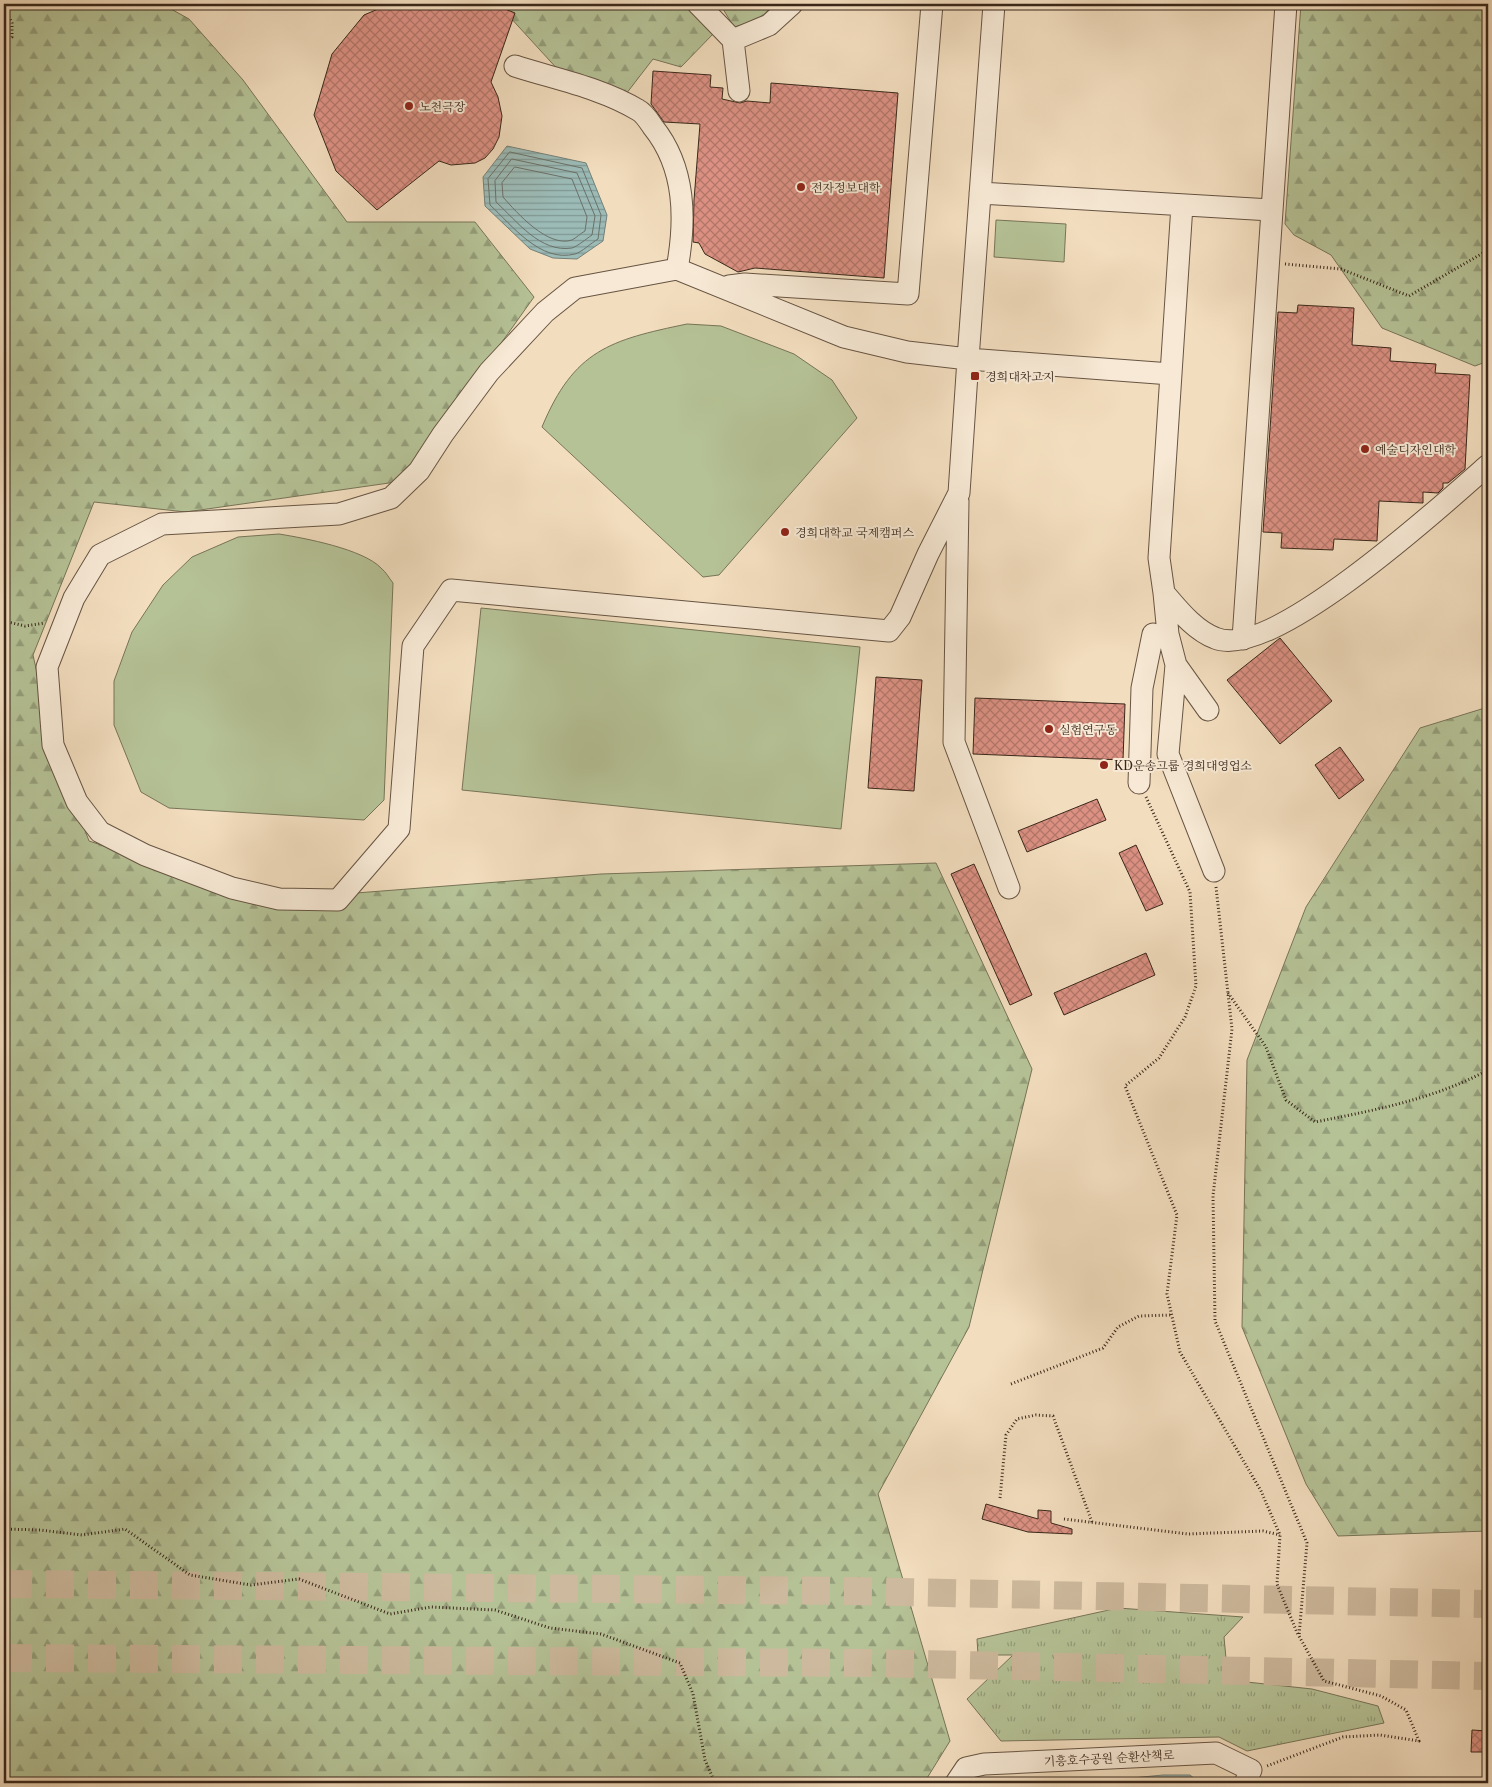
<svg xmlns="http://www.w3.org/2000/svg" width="1492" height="1787" font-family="'Libre Caslon Text','Noto Serif KR',serif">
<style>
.grass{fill:url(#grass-tufts);stroke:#777458}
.forest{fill:url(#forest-firs);stroke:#777458}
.park{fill:#b5c296;stroke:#777458}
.water{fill:url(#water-rules);stroke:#748078}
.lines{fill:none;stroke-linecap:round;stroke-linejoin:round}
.shore{stroke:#6a7168;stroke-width:1}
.building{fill:url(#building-cross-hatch);stroke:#39271a}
.highway-tunnel{stroke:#cdb99d;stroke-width:28;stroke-dasharray:28 14;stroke-linecap:butt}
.minor-casing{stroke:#675443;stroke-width:23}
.path{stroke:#39271a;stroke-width:3;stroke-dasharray:1 2.5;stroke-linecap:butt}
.minor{stroke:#f7e9d5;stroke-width:21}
.poi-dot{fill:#8f2418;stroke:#f7e9d5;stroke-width:2}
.labels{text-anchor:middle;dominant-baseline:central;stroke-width:4;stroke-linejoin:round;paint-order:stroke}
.poi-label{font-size:12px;fill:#39271a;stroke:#f7e9d5;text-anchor:start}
.street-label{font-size:12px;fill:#39271a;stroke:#f7e9d5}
</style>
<defs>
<pattern id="grass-tufts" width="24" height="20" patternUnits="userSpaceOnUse" patternTransform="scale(1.25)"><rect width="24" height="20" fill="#b5c296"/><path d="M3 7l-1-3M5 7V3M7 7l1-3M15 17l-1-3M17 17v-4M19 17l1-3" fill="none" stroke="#949e7a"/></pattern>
<pattern id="forest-firs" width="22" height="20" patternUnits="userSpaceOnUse" patternTransform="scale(1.25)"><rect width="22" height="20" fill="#b5c296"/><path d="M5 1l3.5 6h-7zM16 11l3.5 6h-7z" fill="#949e7a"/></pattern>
<pattern id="water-rules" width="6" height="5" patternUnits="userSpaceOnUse" patternTransform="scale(1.25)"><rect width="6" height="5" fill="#9cbbb7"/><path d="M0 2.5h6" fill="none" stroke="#809894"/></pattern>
<pattern id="building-cross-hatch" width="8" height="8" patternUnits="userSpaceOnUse" patternTransform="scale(1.25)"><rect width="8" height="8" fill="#dc9183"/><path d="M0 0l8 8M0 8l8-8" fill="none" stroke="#b3766a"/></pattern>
</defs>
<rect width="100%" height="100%" fill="#f2ddbe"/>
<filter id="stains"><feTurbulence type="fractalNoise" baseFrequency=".004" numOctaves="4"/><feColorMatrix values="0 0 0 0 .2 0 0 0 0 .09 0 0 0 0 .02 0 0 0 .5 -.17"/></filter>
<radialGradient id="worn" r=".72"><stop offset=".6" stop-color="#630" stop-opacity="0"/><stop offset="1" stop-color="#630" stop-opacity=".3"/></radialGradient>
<path class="grass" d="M1118,1608l125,9 -19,20 4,43 84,9 66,17 6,17 -137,28 -28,-14 -218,4 -34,-42 46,-44h-35l-1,-16z"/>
<path class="forest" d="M4,4h158l27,15 54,61 104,142h128l59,75 -131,184 -217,31 -92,-10 -61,153 20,90 36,96 143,47 47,11 322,-25 335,-11 96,206 -63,258 -91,167 72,247 -26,42h-920z
M510,4h177l27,29 -33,34 -28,-8 -27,35 -65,-21 -53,-58z
M720,4h54l-14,15 -26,8z
M1301,4h187v357l-13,5 -93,-38 -51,-73 -37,-20 -9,-11z
M1488,707v824l-150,5 -32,-52 -64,-157 5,-267 59,-153 114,-179z"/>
<path class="park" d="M996,220l70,4 -2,38 -70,-5z
M687,324l34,2 73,28 38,26 25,38 -138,157 -16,2 -161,-150c32,-77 68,-87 145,-103z
M279,534c25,4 84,15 102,34 5,4 8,10 12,15l-9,217 -20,20 -195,-12 -28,-16 -27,-67v-44l18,-49 31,-47 29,-28 46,-20z
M481,608l379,39 -19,182 -379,-39z"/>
<path class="water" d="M507,146l79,17 21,52 -4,26 -26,18 -24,-1 -23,-9 -45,-43 -2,-29z
M1163,1775h27l10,8h-120z"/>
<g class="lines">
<path class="shore" d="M510,152l72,16 19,47 -3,24c-7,4 -16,13 -23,15 -35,9 -63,-29 -85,-49l-2,-26z
M512,159l65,14 18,43 -3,19c-6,4 -14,11 -20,13 -32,5 -55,-27 -76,-46l-1,-21z
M515,167l57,12 15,38 -2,14c-4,2 -9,7 -13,9 -24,8 -55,-27 -69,-43l-1,-14z
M1134,1783l54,-3 5,3"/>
</g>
<path class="building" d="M390,4h103l22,9 -24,69 7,15 4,19 -3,21 -6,12 -8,9 -10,5 -24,2 -12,-4 -62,49 -41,-39 -22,-56 18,-61 32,-39z
M653,71l58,4 -1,12 13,1 -1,11 18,4 7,-2 23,2 1,-20 127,10 -14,185 -129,-10 -17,4 -33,-18 -6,-11 -6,-1 1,-42 6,-76 -36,-2 -13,-18z
M1298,305l56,3 -2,37 39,3 -1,13 46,3 -1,9 35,2 -5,94 -17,14h-5v5l-5,5 -15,-1v11l-44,-2 -2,40 -43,-2 -1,11 -52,-2 1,-15 -19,-1 15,-220 19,1z
M1280,638l52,63 -52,43 -53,-64z
M876,677l46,3 -8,111 -46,-3z
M975,698l150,6 -2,56 -150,-6z
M1340,747l24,33 -25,19 -24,-34z
M1097,799l9,21 -79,32 -9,-21z
M1136,845l27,59 -17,7 -27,-58z
M974,864l58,131 -22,10 -59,-131z
M1146,953l9,22 -91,40 -10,-22z
M986,1504l52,15v-9l13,1v12l21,6v5l-44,-2 -46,-13z
M1472,1730l16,1v21h-17z"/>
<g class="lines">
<path class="highway-tunnel" d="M4,1584l847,7 637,13
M4,1658l864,5 620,13"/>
<defs>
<path id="minor" d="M698,4l35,36 36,-15 23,-21
M994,4l-26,355 203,15
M733,40l6,51
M515,66c40,13 87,22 123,44 6,3 11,11 15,17 33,41 33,93 24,142
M980,193l291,17
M677,269l167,68 63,15 61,7 -9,134 -31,61 -28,63 -11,14 -438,-41 -38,56 -14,183 -61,71 -59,-1 -47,-11 -87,-33 -45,-23 -23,-30 -24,-57 -6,-78 27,-69 26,-43 62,-31 177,-10 52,-16 28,-27 24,-37 46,-62 56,-60 30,-24z
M729,286l16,-2 163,10 24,-290
M958,501l-4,241 55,146
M1164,593l-5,-35 23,-353
M1243,639l43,-635
M1176,665l32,45
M1139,783l3,-95 11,-54
M1214,871l-46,-117 8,-89 -8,-31 -4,-41c14,16 30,37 51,45 56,24 230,-135 273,-173
M956,1783l10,-15 18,-4 232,-11 35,17 -6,13"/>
</defs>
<use href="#minor" class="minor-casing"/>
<path class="path" d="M4,7l8,16v14l-8,5
M1285,264l56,5 68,27 79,-46
M4,621l21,5 20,-3
M1146,797l44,95 6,94 -11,31 -26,41 -34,28 52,129 -10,79 13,58 81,139 19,44 -3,49 21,51
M1216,887l16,142 -19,167 2,125 92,222 -8,93 25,45 57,15 25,14 13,31 -39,-6 -37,2 -76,29
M1228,993l38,54 20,53 29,22c61,-12 119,-23 173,-52
M1011,1384l92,-36 15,-21 21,-11 33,-1
M1000,1498l6,-63 11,-16 19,-4 17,1 39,106
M1064,1519l124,15 75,-3 17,4
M4,1529l36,1 42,5 43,-6 65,46 61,10 48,-6 91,35 41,-7 64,3 55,18 51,6 79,29 13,31 12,66 10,23"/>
<use href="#minor" class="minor"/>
</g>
<g class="poi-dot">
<circle cx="409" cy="106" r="5"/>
<circle cx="801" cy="187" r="5"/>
<rect x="970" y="371" width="10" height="10" rx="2.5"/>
<circle cx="1365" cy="449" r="5"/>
<circle cx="785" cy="532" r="5"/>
<circle cx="1049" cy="729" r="5"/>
<circle cx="1104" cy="765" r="5"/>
</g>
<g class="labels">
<g class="poi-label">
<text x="419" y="106">노천극장</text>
<text x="811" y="187">전자정보대학</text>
<text x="985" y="376">경희대차고지</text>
<text x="1375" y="449">예술디자인대학</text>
<text x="795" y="532">경희대학교 국제캠퍼스</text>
<text x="1059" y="729">실험연구동</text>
<text x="1114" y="765">KD운송그룹 경희대영업소</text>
</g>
<g class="street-label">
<text transform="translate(1109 1758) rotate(-3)">기흥호수공원 순환산책로</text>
</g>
</g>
<rect width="1492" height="1787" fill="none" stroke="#f2ddbe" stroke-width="20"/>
<rect x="5" y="5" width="1482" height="1777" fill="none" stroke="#39271a" stroke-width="2.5"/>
<rect x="10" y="10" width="1472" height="1767" fill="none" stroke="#39271a"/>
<rect width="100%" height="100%" filter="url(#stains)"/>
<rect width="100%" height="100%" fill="url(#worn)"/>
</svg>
